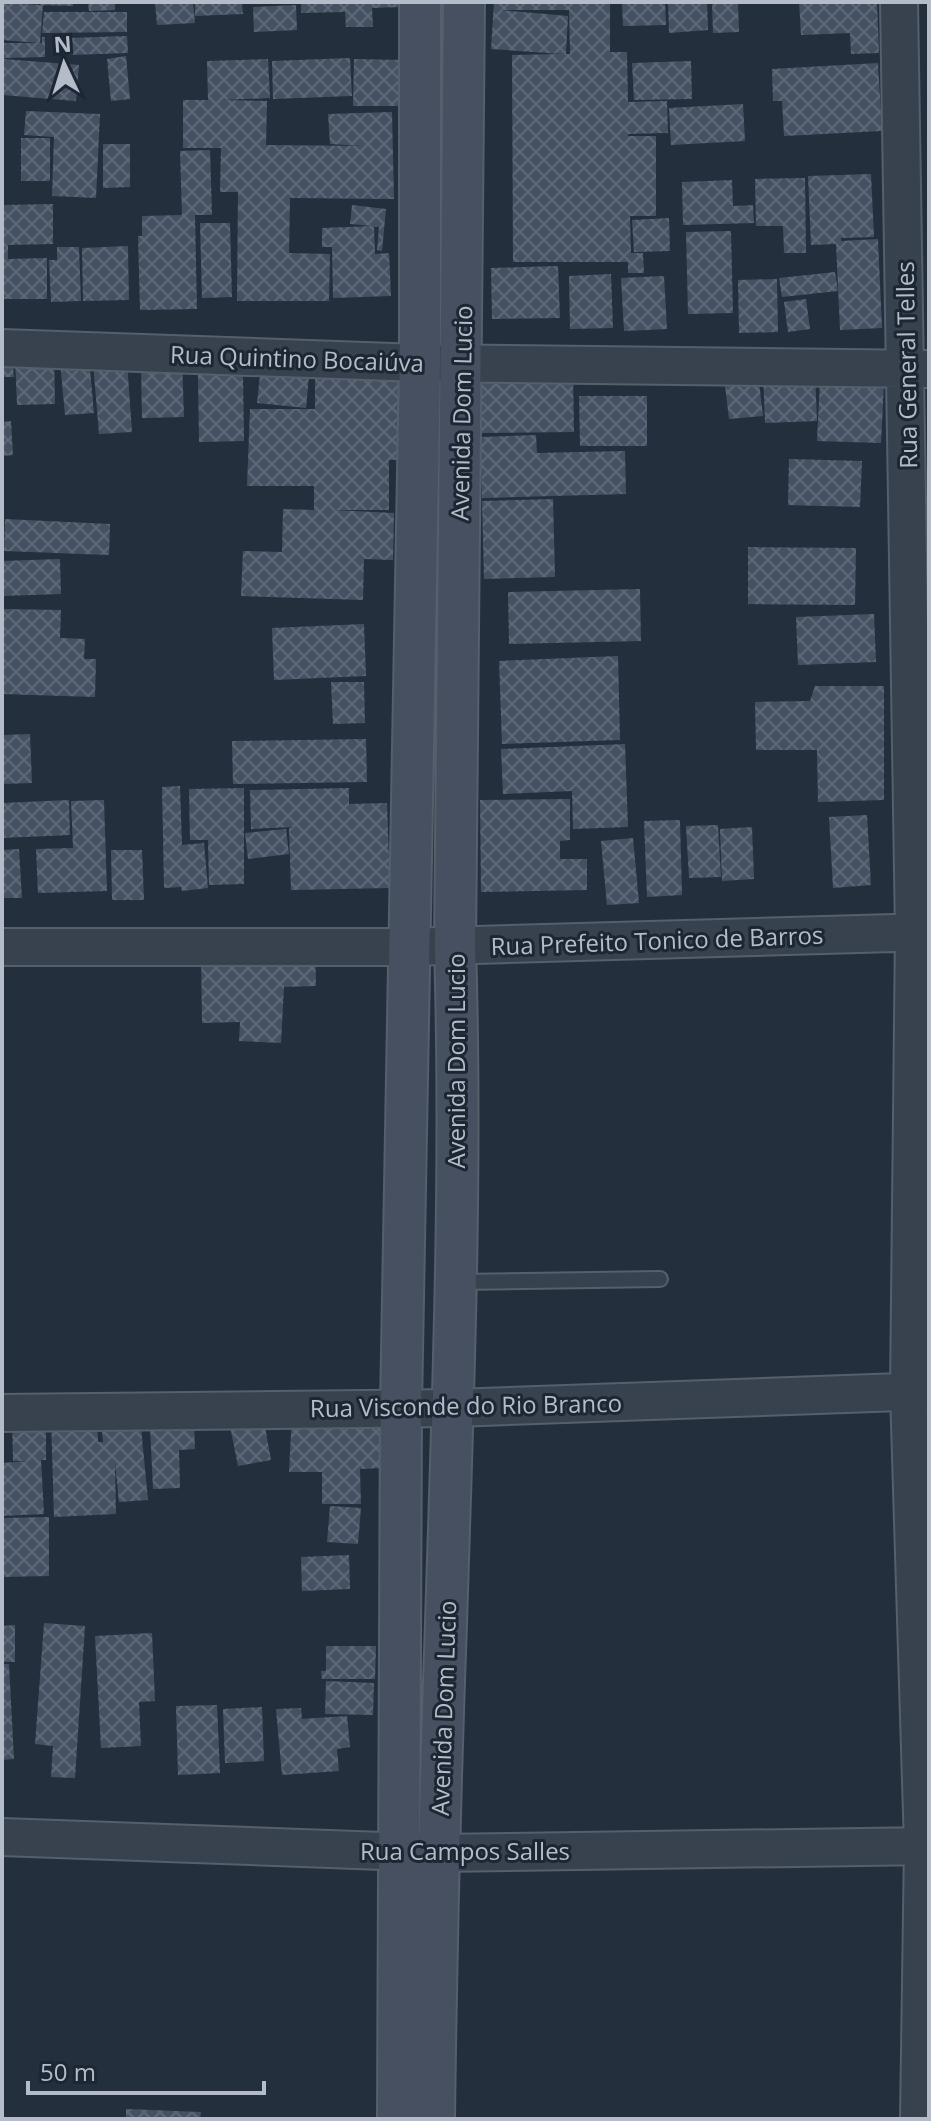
<svg xmlns="http://www.w3.org/2000/svg" width="931" height="2121" font-family="'Open Sans',sans-serif">
<style>
.building{fill:url(#building-cross-hatch);fill-rule:evenodd}
.lines{fill:none;stroke-linecap:round;stroke-linejoin:round}
.service-casing{stroke:#565f6c;stroke-width:18}
.tertiary-casing{stroke:#565f6c;stroke-width:40}
.secondary-casing{stroke:#565f6c;stroke-width:44}
.service{stroke:#38414e;stroke-width:14}
.tertiary{stroke:#38414e;stroke-width:36}
.secondary{stroke:#465061;stroke-width:40}
.labels{text-anchor:middle;dominant-baseline:central;stroke-width:6;stroke-linejoin:round;paint-order:stroke}
.street-label{font-size:24px;fill:#b4bcc9;stroke:#1d2633}
</style>
<defs>
<pattern id="building-cross-hatch" width="8" height="8" patternUnits="userSpaceOnUse" patternTransform="scale(2)"><rect width="8" height="8" fill="#455162"/><path d="M0 0l8 8M0 8l8-8" fill="none" stroke="#5d6877"/></pattern>
</defs>
<rect width="100%" height="100%" fill="#242f3e"/>
<path class="building" d="M40,2h33v4l-33,-1z
M88,2h27v8l-26,1z
M155,2h38l2,21 -38,2z
M195,2h47l1,12 -48,2z
M301,2h101v5l-30,1 1,19h-27l-1,-15 -44,1z
M494,2h116v50h17l1,50 39,-1 1,32 -40,1v2h28v80h-26l1,37h12l1,20h-16v-11h-115l-1,-207 50,-1 -71,-5zM500,10h69l1,44h-4l2,-38z
M622,2h43l1,23 -43,1z
M668,2h39l1,28 -39,3z
M712,2h26l1,30 -26,1z
M799,2h78l2,51 -28,1 -1,-21 -49,2z
M2,3l41,2 -3,38 -38,-3z
M296,5l1,25 -43,2 -1,-25z
M44,12h83v20l-85,1z
M127,36l1,17 -58,2 -1,-17z
M42,37h3v20l-43,1v-15h40z
M126,56l4,43 -19,2 -4,-42z
M350,58l2,38 -79,3 -1,-38z
M4,59l75,6 -3,36 -74,-6z
M268,59l2,39 -48,2 45,1 -1,44 97,1 -33,-2 -2,-30 64,-2 2,87 -104,-1 -1,55 41,1 -1,47h-92l1,-109h-18l1,-44h-38v-48h25l-1,-39z
M354,59l49,1v46h-50z
M691,61l1,38 -58,1 -2,-37z
M878,63l4,68 -98,5 -2,-35h-9l-1,-32z
M743,104l2,37 -74,4 -2,-37z
M26,111l74,3 -4,84 -44,-2 2,-59 -30,-2z
M21,138h29v43h-29z
M103,144h27v43l-27,1z
M210,150l2,65h-17l2,94 -57,1 -2,-74h4v-20l40,-1 -2,-64z
M871,174l3,63 -33,1v3l37,-2 4,89 -42,2 -4,-86 -25,1 -3,-69z
M805,178l1,75h-22l-1,-27h-27l-1,-47z
M732,180l1,26 20,-1 1,18 -71,2 -1,-43z
M53,204v40l-45,1v14l39,-1v41h-45v-94z
M352,205l34,4 -4,42 -5,-1 2,-23h-5l1,27 14,-1 2,43 -58,2 -1,-51h-10v-19l51,-2 -23,-2z
M669,218l1,33 -36,1 -2,-32z
M200,223h30l2,74 -30,1z
M731,231l2,82 -45,1 -2,-82z
M128,246l1,54 -46,1 -1,-53z
M57,247h22l2,54 -30,1 -2,-42h8z
M558,266l2,52 -68,1 -1,-51z
M835,272l3,19 -56,6 -3,-19z
M611,274l2,54 -43,1 -1,-53z
M664,276l3,53 -43,2 -3,-53z
M777,279l1,53 -39,1 -1,-53z
M806,299l4,30 -22,3 -4,-30z
M2,355l10,1 2,21h-12z
M54,356l1,48 -38,1 -2,-47z
M89,358l5,55 -29,2 -5,-54z
M127,361l5,71 -33,2 -6,-71z
M182,361l2,56 -42,1 -1,-56z
M261,366h49l-4,42 -49,-5z
M315,369h83v91h-9v50h-56l61,3 -1,47 -29,-1 -1,41 -122,-4 2,-45 39,1 1,-43 31,1v-24h-67l3,-77h65z
M815,370l2,51 -52,2 -2,-51z
M758,373l5,43 -34,3 -5,-42z
M243,374l1,67 -45,1 -1,-67z
M573,374l1,58 -93,1v-58z
M820,380l64,3 -3,60 -64,-2z
M579,396h68v50h-67z
M11,421l2,34 -11,1v-34z
M536,435l1,18 88,-2 1,43 -144,4 -2,-61z
M789,459l73,2 -2,46 -72,-2z
M553,499l2,78 -71,2 -2,-78z
M5,519l105,5 -1,31 -105,-4z
M748,547l108,1 -1,57 -107,-1z
M60,559l1,35 -59,2v-35z
M640,589l1,52 -132,3 -1,-52z
M2,609l59,1 -1,28 25,1 -1,20h12l-1,38 -93,-3z
M874,614l2,48 -78,3 -2,-48z
M364,624l2,52 -92,4 -2,-52z
M618,656l2,84 -118,4 -3,-83z
M331,682h33l1,41 -32,1z
M815,686h69v114l-66,2 -1,-52h-61l-1,-48 55,-1z
M30,734l2,49 -30,1v-49z
M366,739l1,43 -134,2 -1,-43z
M625,744l3,83 -55,2 -1,-38 -69,3 -2,-45z
M180,786l2,59 22,-2 4,45 -26,3 -1,-4 -17,1 -2,-101z
M244,788v96l-35,1 -1,-45h-18l-1,-51z
M349,788v16l38,-1 3,85 -99,2 -2,-62 5,-1 -43,2 -1,-39z
M570,799v41l-10,1v18h27v31l-106,2 -1,-92z
M69,800l1,35 -68,3v-35z
M104,800l3,91 -69,2 -2,-44 37,-1 -2,-47z
M867,815l4,70 -38,3 -4,-71z
M680,820l2,75 -35,2 -3,-76z
M718,825l3,52 -32,1 -3,-52z
M752,827l2,52 -32,2 -2,-52z
M286,829l3,25 -41,5 -3,-26z
M633,838l6,65 -32,2 -6,-64z
M19,849l3,49h-20v-48z
M111,850h31l2,50h-32z
M315,945l1,41 -32,1 -3,56 -42,-2 1,-19 -38,1 -1,-75z
M383,1412v56l-23,1 1,35h-39v-32h-33l3,-58z
M12,1416h34v44h-5l3,54 -42,2v-53l27,-2h-16z
M97,1416l1,26h5l-2,-21 39,-4 8,83 -29,2 -4,-40 1,52 -62,3 -3,-99z
M264,1421l7,39 -33,6 -8,-40z
M194,1425l1,24 -16,1 1,38 -27,1 -3,-62z
M330,1506l31,2 -3,36 -31,-2z
M49,1517v59l-47,1 1,-59z
M349,1555l1,34 -48,2 -1,-34z
M44,1623l41,3 -10,152 -24,-1 2,-31 -18,-2z
M15,1625v37h-13v-36z
M152,1633l3,68 -16,1 2,44 -40,2 -6,-112z
M326,1646h50l-1,33h-53l-1,-8h5z
M2,1664h7l5,95 -12,1z
M326,1681l48,2 -1,32 -48,-1z
M217,1705l3,68 -42,2 -2,-69z
M262,1707l2,54 -39,2 -2,-54z
M301,1708l1,11 45,-3 3,31 -13,2 2,22 -57,4 -6,-66z
M126,2109l75,3 -1,7h-74z"/>
<g class="lines">
<defs>
<path id="service" d="M459,1282l201,-3"/>
<path id="tertiary" d="M899,2l15,930 -5,459 14,455 -4,273
M2,348l418,15 509,6
M2,947h405l522,-15
M2,1413l451,-5 476,-17
M2,1837l436,16 491,-7"/>
<path id="secondary" d="M398,2119l3,-712 19,-1044v-361
M434,2119c2,-165 6,-331 12,-496 7,-225 16,-452 9,-677l9,-944"/>
</defs>
<use href="#service" class="service-casing"/>
<use href="#tertiary" class="tertiary-casing"/>
<use href="#secondary" class="secondary-casing"/>
<use href="#service" class="service"/>
<use href="#tertiary" class="tertiary"/>
<use href="#secondary" class="secondary"/>
</g>
<g class="labels">
<g class="street-label">
<text transform="translate(297 358) rotate(2)">Rua Quintino Bocaiúva</text>
<text transform="translate(906 365) rotate(-91)">Rua General Telles</text>
<text transform="translate(461 413) rotate(-89)">Avenida Dom Lucio</text>
<text transform="translate(657 940) rotate(-2)">Rua Prefeito Tonico de Barros</text>
<text transform="translate(455 1061) rotate(-90)">Avenida Dom Lucio</text>
<text transform="translate(466 1405) rotate(-1)">Rua Visconde do Rio Branco</text>
<text transform="translate(443 1708) rotate(-88)">Avenida Dom Lucio</text>
<text x="465" y="1850">Rua Campos Salles</text>
</g>
</g>
<rect width="931" height="2121" fill="none" stroke="#b4bcc9" stroke-width="8"/>
<g transform="translate(64 64) rotate(356)" stroke="#1d2633" stroke-width="6" paint-order="stroke">
<path d="M0-6L14 30L0 20L-14 30Z" fill="#b4bcc9"/>
<text y="-12" font-size="22" font-weight="bold" text-anchor="middle" fill="#b4bcc9">N</text>
</g>
<path d="M28 2081v12h236v-12" fill="none" stroke="#b4bcc9" stroke-width="4"/>
<text x="40" y="2081" font-size="24" fill="#b4bcc9" stroke="#1d2633" stroke-width="6" paint-order="stroke">50 m</text>
</svg>
